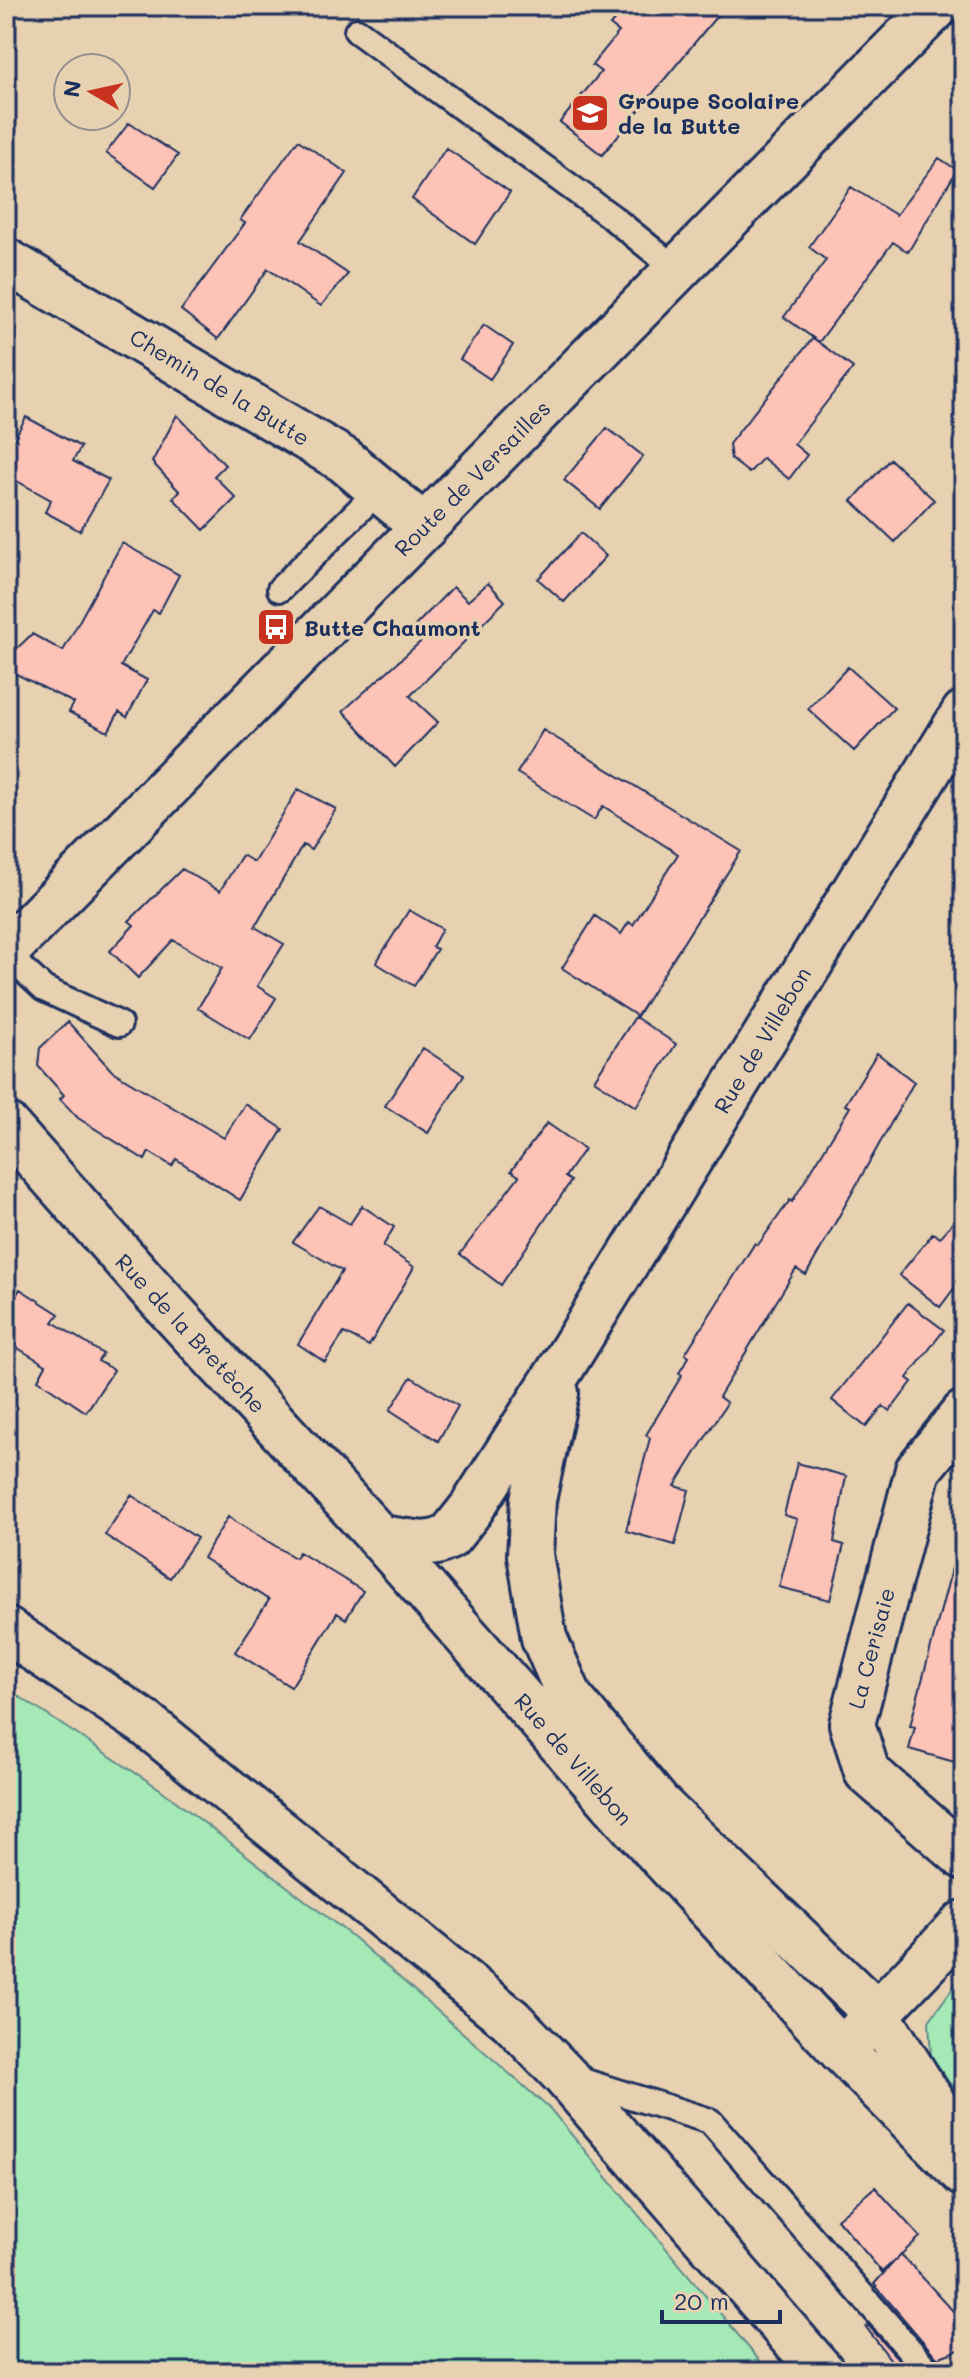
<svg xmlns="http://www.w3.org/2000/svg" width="970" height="2378" font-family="Mali,sans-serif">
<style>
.green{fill:#a5eab6;stroke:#608c8a;stroke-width:2}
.building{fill:#fec3b7;stroke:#1b2f5e;stroke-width:2}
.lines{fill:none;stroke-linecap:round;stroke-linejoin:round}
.lane-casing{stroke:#1b2f5e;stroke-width:30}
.street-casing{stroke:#1b2f5e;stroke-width:50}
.secondary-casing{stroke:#1b2f5e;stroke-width:50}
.primary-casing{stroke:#1b2f5e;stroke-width:50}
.lane{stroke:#e7d1b0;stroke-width:24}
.street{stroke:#e7d1b0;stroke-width:44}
.secondary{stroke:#e7d1b0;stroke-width:44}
.primary{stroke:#e7d1b0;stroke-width:44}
.labels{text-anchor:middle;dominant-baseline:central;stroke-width:7;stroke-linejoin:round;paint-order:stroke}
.poi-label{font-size:22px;font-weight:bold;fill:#1b2f5e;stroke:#e7d1b0;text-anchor:start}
.street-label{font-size:22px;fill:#1b2f5e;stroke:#e7d1b0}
</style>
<rect width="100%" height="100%" fill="#e7d1b0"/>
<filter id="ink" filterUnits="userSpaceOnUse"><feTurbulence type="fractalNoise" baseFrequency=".0125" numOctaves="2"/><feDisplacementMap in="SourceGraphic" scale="16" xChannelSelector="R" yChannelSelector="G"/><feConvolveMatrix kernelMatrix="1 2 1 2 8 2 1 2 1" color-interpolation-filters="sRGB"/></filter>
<g filter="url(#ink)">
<path class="green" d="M6,1688l154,101 193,148 198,173 218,262h-763z
M964,1972v132l-33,-47 -2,-36z"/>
<path class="building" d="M626,6h99l-123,149 -42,-33 41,-50 -9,-7 27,-33 -9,-7z
M129,123l49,32 -23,32 -49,-34z
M298,140l49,33 -47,68 48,33 -27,32 -53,-37 -50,70 -37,-29 64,-87 -5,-3z
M446,148l64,44 -35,52 -63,-45z
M939,158l18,12 -49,82 -15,-10 -74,100 -35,-25 42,-57 -17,-13 42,-60 45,28z
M484,325l29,20 -23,34 -30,-20z
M813,338l40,30 -59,76 13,11 -18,24 -26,-21 -14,15 -18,-14 -2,-15z
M177,415l48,50 -11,11 22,22 -32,32 -31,-32 7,-6 -28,-30z
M26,417l55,30 -8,14 36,19 -29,51 -35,-19 6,-12 -45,-25v-21z
M607,428l36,28 -43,53 -36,-29z
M890,459l44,41 -39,42 -43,-41z
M581,533l25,23 -42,46 -26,-23z
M122,543l57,32 -20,38 -6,-3 -32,56 26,14 -20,37 -8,-5 -11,20 -39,-20 5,-9 -68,-34v-10l26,-25 31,17z
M488,583l17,18 -95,95 28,26 -43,45 -52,-56 84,-75 -12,-10 38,-39 15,14z
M848,667l46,41 -40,43 -46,-42z
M543,730l198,121 -104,165 -75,-48 33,-52 26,18 8,-12 4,3 45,-71 -75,-48 -9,14 -77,-47z
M298,789l38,20 -25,41 -8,-5 -48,82 29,17 -27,42 19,12 -26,42 -52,-32 24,-40 -49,-28 -35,38 -28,-27 24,-26 -5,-4 53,-52 38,22 22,-36 12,7z
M409,910l33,19 -10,18 5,2 -23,37 -38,-23z
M635,1017l41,27 -40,63 -42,-27z
M68,1022l44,49 112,67 21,-34 38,25 -43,71 -64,-41 -4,7 -23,-14 -4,8 -67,-42 -18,-19 4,-4 -26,-29 2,-18z
M423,1048l41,27 -36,58 -43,-27z
M877,1053l37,29 -108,193 -10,-6 -77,128 8,6 -52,83 14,4 -14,55 -49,-14 24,-93 -4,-3 36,-60 -3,-2 10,-16 -4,-3 70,-111 3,2 32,-45 2,2 58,-95 -5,-2z
M547,1123l37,26 -19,28 6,4 -70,104 -41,-31 59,-78 -8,-5z
M319,1206l31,18 12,-18 32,21 -11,19 31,21 -45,79 -25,-13 -19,29 -27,-18 44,-73 -49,-29z
M964,1208v67l-24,32 -41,-32 34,-42 7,5z
M20,1289l39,25 -6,8 50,32 -5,7 16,9 -28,42 -48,-32 8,-15 -40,-24v-29z
M908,1303l36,27 -37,48 5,4 -22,29 -7,-5 -17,21 -34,-27z
M411,1377l47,29 -20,35 -48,-31z
M797,1463l49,13 -12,66 10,3 -14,55 -51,-13 18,-68 -13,-4z
M131,1495l66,43 -27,40 -65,-43z
M228,1517l67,41 4,-6 64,39 -17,28 -9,-6 -46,74 -56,-35 34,-52 -66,-42z
M953,1564l11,1v176l-6,22 -49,-14 6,-22 -5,-1z
M875,2187l45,50 -38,35 -45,-53z
M901,2254l63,69v25l-27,10 -63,-74z
M868,2325l39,44 -7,3 -34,-45z"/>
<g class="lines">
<defs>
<path id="lane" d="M357,31l256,187 64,52
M280,589l100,-100
M6,954l38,35 75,35
M576,2079l134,42 219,251"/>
<path id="street" d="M6,261l338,199 80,67
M964,1413l-46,57 -66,254 15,48 97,85
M842,2051l122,-128"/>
<path id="secondary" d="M6,951l931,-945
M6,1125l145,164 229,249 254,289 208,224 122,123
M556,1393l-23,107 -3,55 14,83 26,60 89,107 218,209 79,126
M380,1538l43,6 14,-2 12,-5 22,-28 91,-142 402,-654"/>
<path id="primary" d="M6,1630l139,93 366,297 54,56 257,296"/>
</defs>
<use href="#lane" class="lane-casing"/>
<use href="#street" class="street-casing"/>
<use href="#secondary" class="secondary-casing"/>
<use href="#primary" class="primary-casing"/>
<use href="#lane" class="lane"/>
<use href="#street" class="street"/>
<use href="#secondary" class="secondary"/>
<use href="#primary" class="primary"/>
</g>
</g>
<defs>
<symbol id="school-square" viewBox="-11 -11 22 22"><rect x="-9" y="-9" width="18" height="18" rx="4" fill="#c8321e" stroke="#e7d1b0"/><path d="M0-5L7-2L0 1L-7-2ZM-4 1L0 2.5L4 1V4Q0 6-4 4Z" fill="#fff"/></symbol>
<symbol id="bus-square" viewBox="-11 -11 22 22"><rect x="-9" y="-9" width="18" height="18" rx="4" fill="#c8321e" stroke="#e7d1b0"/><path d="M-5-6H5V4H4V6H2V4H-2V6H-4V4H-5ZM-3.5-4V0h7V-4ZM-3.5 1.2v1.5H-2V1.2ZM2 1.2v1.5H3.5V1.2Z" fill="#fff"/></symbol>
</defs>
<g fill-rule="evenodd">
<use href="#school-square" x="568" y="91" width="44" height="44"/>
<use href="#bus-square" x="254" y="605" width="44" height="44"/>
</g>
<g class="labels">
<g class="poi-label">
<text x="618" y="100">Groupe Scolaire<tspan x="618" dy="25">de la Butte</tspan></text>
<text x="304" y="627">Butte Chaumont</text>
</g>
<g class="street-label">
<text transform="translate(220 387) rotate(31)">Chemin de la Butte</text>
<text transform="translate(472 478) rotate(-45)">Route de Versailles</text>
<text transform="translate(762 1040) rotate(-59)">Rue de Villebon</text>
<text transform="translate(191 1333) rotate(47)">Rue de la Bretèche</text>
<text transform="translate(871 1648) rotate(-75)">La Cerisaie</text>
<text transform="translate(574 1759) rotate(49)">Rue de Villebon</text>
</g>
</g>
<rect width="970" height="2378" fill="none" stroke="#e7d1b0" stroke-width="32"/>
<rect x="16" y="16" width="938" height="2346" fill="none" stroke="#1b2f5e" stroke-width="3" filter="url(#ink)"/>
<g transform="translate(92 92) rotate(279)"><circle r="38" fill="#e7d1b0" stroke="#95908f" stroke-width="2"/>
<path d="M0-6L14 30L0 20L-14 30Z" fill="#c8321e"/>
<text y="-12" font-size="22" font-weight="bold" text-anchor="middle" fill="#1b2f5e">N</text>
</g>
<path d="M662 2310v12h118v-12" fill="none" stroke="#1b2f5e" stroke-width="4"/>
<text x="674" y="2310" font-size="24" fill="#1b2f5e" stroke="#e7d1b0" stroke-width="6" paint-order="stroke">20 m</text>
</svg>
